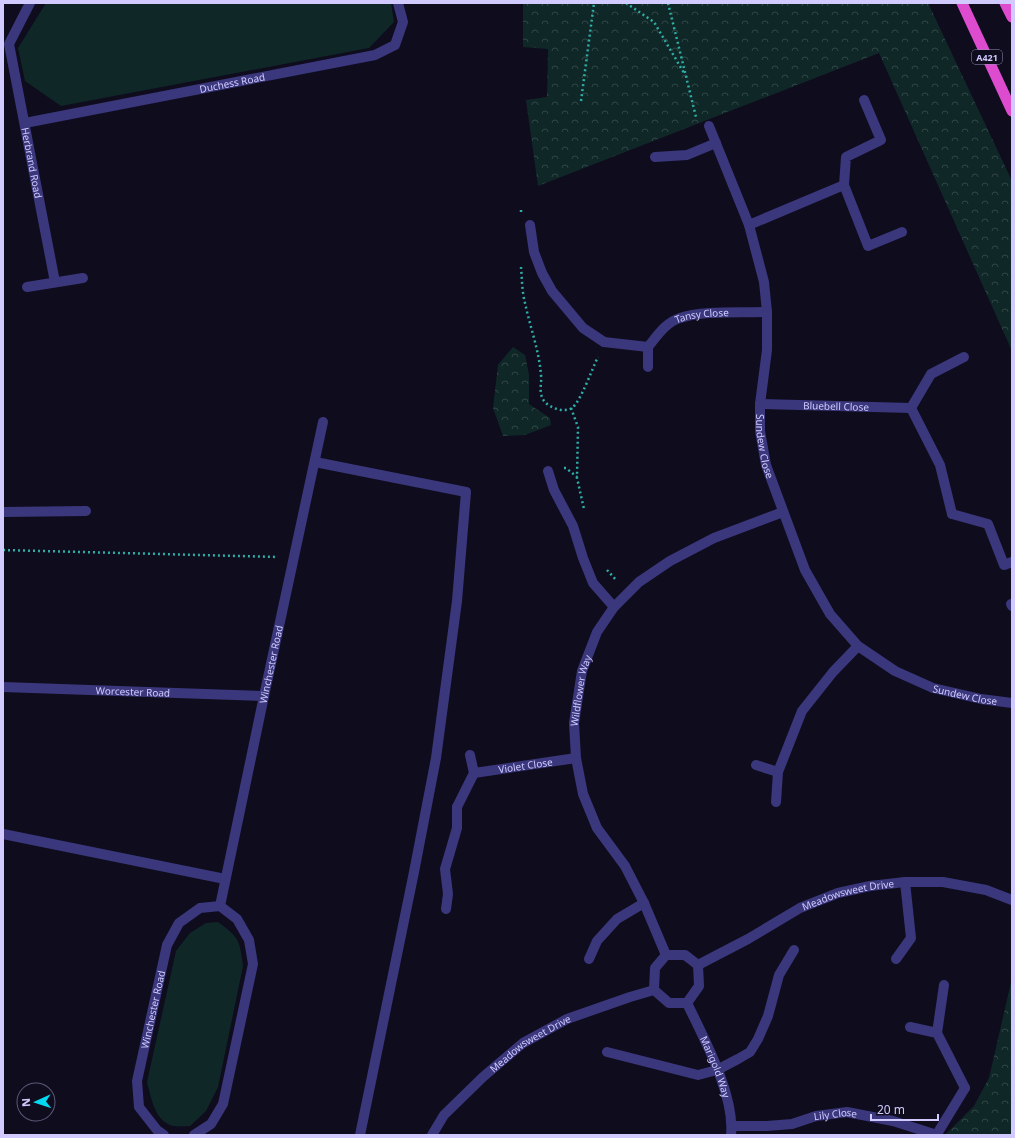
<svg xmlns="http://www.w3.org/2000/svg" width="1015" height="1138" font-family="'Noto Sans',sans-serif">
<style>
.green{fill:#0f2827}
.park{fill:url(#park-crowns)}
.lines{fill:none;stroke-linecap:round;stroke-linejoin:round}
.path{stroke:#2eaea6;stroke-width:2.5;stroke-dasharray:2 3;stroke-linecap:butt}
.service{stroke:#3a377c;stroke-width:10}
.minor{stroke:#3a377c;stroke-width:10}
.tertiary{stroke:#3a377c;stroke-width:10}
.trunk{stroke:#dd4cce;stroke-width:11}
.labels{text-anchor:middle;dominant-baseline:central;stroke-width:3.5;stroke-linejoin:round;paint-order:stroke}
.shield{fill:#0f0c1e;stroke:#9691bb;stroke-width:1}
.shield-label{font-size:9px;font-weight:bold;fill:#d0cafe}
.street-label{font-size:10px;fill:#d0cafe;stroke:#0f0c1e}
</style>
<defs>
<pattern id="park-crowns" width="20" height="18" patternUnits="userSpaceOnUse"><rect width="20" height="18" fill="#0f2827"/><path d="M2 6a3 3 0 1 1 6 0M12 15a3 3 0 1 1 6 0" fill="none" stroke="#314647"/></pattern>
</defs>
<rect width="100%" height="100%" fill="#0f0c1e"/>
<path class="green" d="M46,3h345l3,19 -25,26 -308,58 -36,-25 -7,-33z
M218,922c21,15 22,19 25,44l-25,121 -12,24 -16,15c-5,0 -11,1 -16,0 -19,-3 -23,-29 -27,-44l29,-131 14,-18 16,-10z"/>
<path class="park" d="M523,3h405l84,178v170l-133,-298 -341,133 -12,-86 21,-3 1,-48 -25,-2z
M513,347l12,8 4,20v29l21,14 1,7 -26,10 -22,1 -10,-28 5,-43z
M1012,978v157h-67l29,-29 15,-28z"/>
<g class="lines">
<path class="path" d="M626,3l28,19 30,51
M668,3l28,114
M581,101l13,-98
M521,212v-5
M521,267c1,12 1,25 4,36 5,24 14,47 16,72 1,9 -3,17 3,26 6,7 19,12 28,7 9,-7 20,-39 26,-51
M571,408l7,19 -1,51 7,31
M564,468h2l11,9
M3,550l275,7
M607,570l10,11"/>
<path class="service" d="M864,100l17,40 -35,17 -2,28 24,61 34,-14
M655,157l32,-2 29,-12
M530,225l4,27 8,21 10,18 31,37 21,14
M315,462l151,30 -9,109 -21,157 -22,114 -54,263
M548,471l6,19 19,36 10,32 10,25 21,24
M952,514l36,10 16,41 8,-3
M1011,604l1,2
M3,834l222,45
M446,909l2,-15 -3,-25 12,-41v-21
M589,959l8,-18 20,-22 27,-16
M896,959l15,-21 -6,-56
M944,985l-7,48 28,55
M910,1027l27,6
M607,1052l91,23 19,-5 21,-11 12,-7 8,-13 10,-23 11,-41 15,-25"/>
<g class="minor">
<path id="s1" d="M30,3l-21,41 46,238"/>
<path id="s2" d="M25,123l350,-68 20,-10 8,-23 -5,-19"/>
<path id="s3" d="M709,126l40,99 15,57 3,30v38l-7,54v27l6,34 39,105 25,44 28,32 37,25 38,17 48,11 31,4"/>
<path d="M749,225l95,-40"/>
<path d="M27,287l56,-9"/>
<path d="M604,342l44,5"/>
<path id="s4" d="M648,367v-20c9,-11 18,-25 32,-29 21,-8 63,-5 87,-6"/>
<path id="s5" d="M760,404l151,4"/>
<path d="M911,408l29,57 12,49"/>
<path d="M911,408l20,-34 33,-17"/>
<path d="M3,512l83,-1"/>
<path id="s6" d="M3,687l261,9"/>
<path d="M756,765l22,7"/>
<path id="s7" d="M474,773l102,-15"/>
<path d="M776,802l2,-30 24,-61 31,-39 25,-26"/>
<path d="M457,807l17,-34 -4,-18"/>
<path id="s8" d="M220,906l44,-210 59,-274"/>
<path id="s9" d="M666,955l-22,-52 -19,-37 -28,-38 -14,-34 -7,-36 -2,-35 8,-52 15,-39 17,-25 25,-25 31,-21 44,-23 69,-26"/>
<path id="s10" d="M687,1003c17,36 48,92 44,132"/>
<path id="s11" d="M732,1126h35l25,-2 24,-8 31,-4 46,9 44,14"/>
<path d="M937,1134l28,-46"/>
<path id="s12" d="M164,1135l-7,-5 -18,-23 -2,-26 30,-136 12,-22 21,-15 20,-2 17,13 12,21 4,24 -30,140 -12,20 -17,11"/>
</g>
<g class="tertiary">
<path d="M666,955h19l13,10 1,21 -12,17h-18l-15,-13 1,-22z"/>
<path id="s13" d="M698,965l50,-26 52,-31 38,-15 32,-7 35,-4h38l43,8 26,10"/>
<path id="s14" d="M432,1135l12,-20 39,-38 40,-34 44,-24 63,-22 24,-7"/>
</g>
<path class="trunk" d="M962,3l50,108
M1005,3l7,14"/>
</g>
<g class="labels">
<rect class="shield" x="972" y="50" width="30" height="14" rx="3"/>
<g class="shield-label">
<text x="987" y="57">A421</text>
</g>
<g class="street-label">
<text stroke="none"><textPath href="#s2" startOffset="211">Duchess Road</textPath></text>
<text stroke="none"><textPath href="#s1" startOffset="167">Herbrand Road</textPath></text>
<text stroke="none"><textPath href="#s4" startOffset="86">Tansy Close</textPath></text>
<text stroke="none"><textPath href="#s5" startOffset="76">Bluebell Close</textPath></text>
<text stroke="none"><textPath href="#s3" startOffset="331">Sundew Close</textPath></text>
<text stroke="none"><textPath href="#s8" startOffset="247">Winchester Road</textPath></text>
<text stroke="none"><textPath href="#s6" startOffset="130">Worcester Road</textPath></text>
<text stroke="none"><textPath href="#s9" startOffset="287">Wildflower Way</textPath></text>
<text stroke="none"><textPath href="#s3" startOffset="674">Sundew Close</textPath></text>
<text stroke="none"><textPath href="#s7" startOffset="52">Violet Close</textPath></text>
<text stroke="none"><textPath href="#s13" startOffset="167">Meadowsweet Drive</textPath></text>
<text stroke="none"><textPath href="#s12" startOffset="137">Winchester Road</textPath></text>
<text stroke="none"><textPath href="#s14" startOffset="136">Meadowsweet Drive</textPath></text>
<text stroke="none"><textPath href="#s10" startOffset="70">Marigold Way</textPath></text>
<text stroke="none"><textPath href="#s11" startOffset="105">Lily Close</textPath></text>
</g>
</g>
<rect width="1015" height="1138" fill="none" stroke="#d0cafe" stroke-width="8"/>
<g transform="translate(36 1102) rotate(267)"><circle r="19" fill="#0f0c1e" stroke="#5c5878"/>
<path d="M0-3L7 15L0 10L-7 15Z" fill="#03d9f1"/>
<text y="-6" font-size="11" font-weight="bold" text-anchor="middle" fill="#d0cafe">N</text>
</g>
<path d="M871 1114v6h67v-6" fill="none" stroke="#d0cafe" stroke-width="2"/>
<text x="877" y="1114" font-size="12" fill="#d0cafe" stroke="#0f0c1e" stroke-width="3" paint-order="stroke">20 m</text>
</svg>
